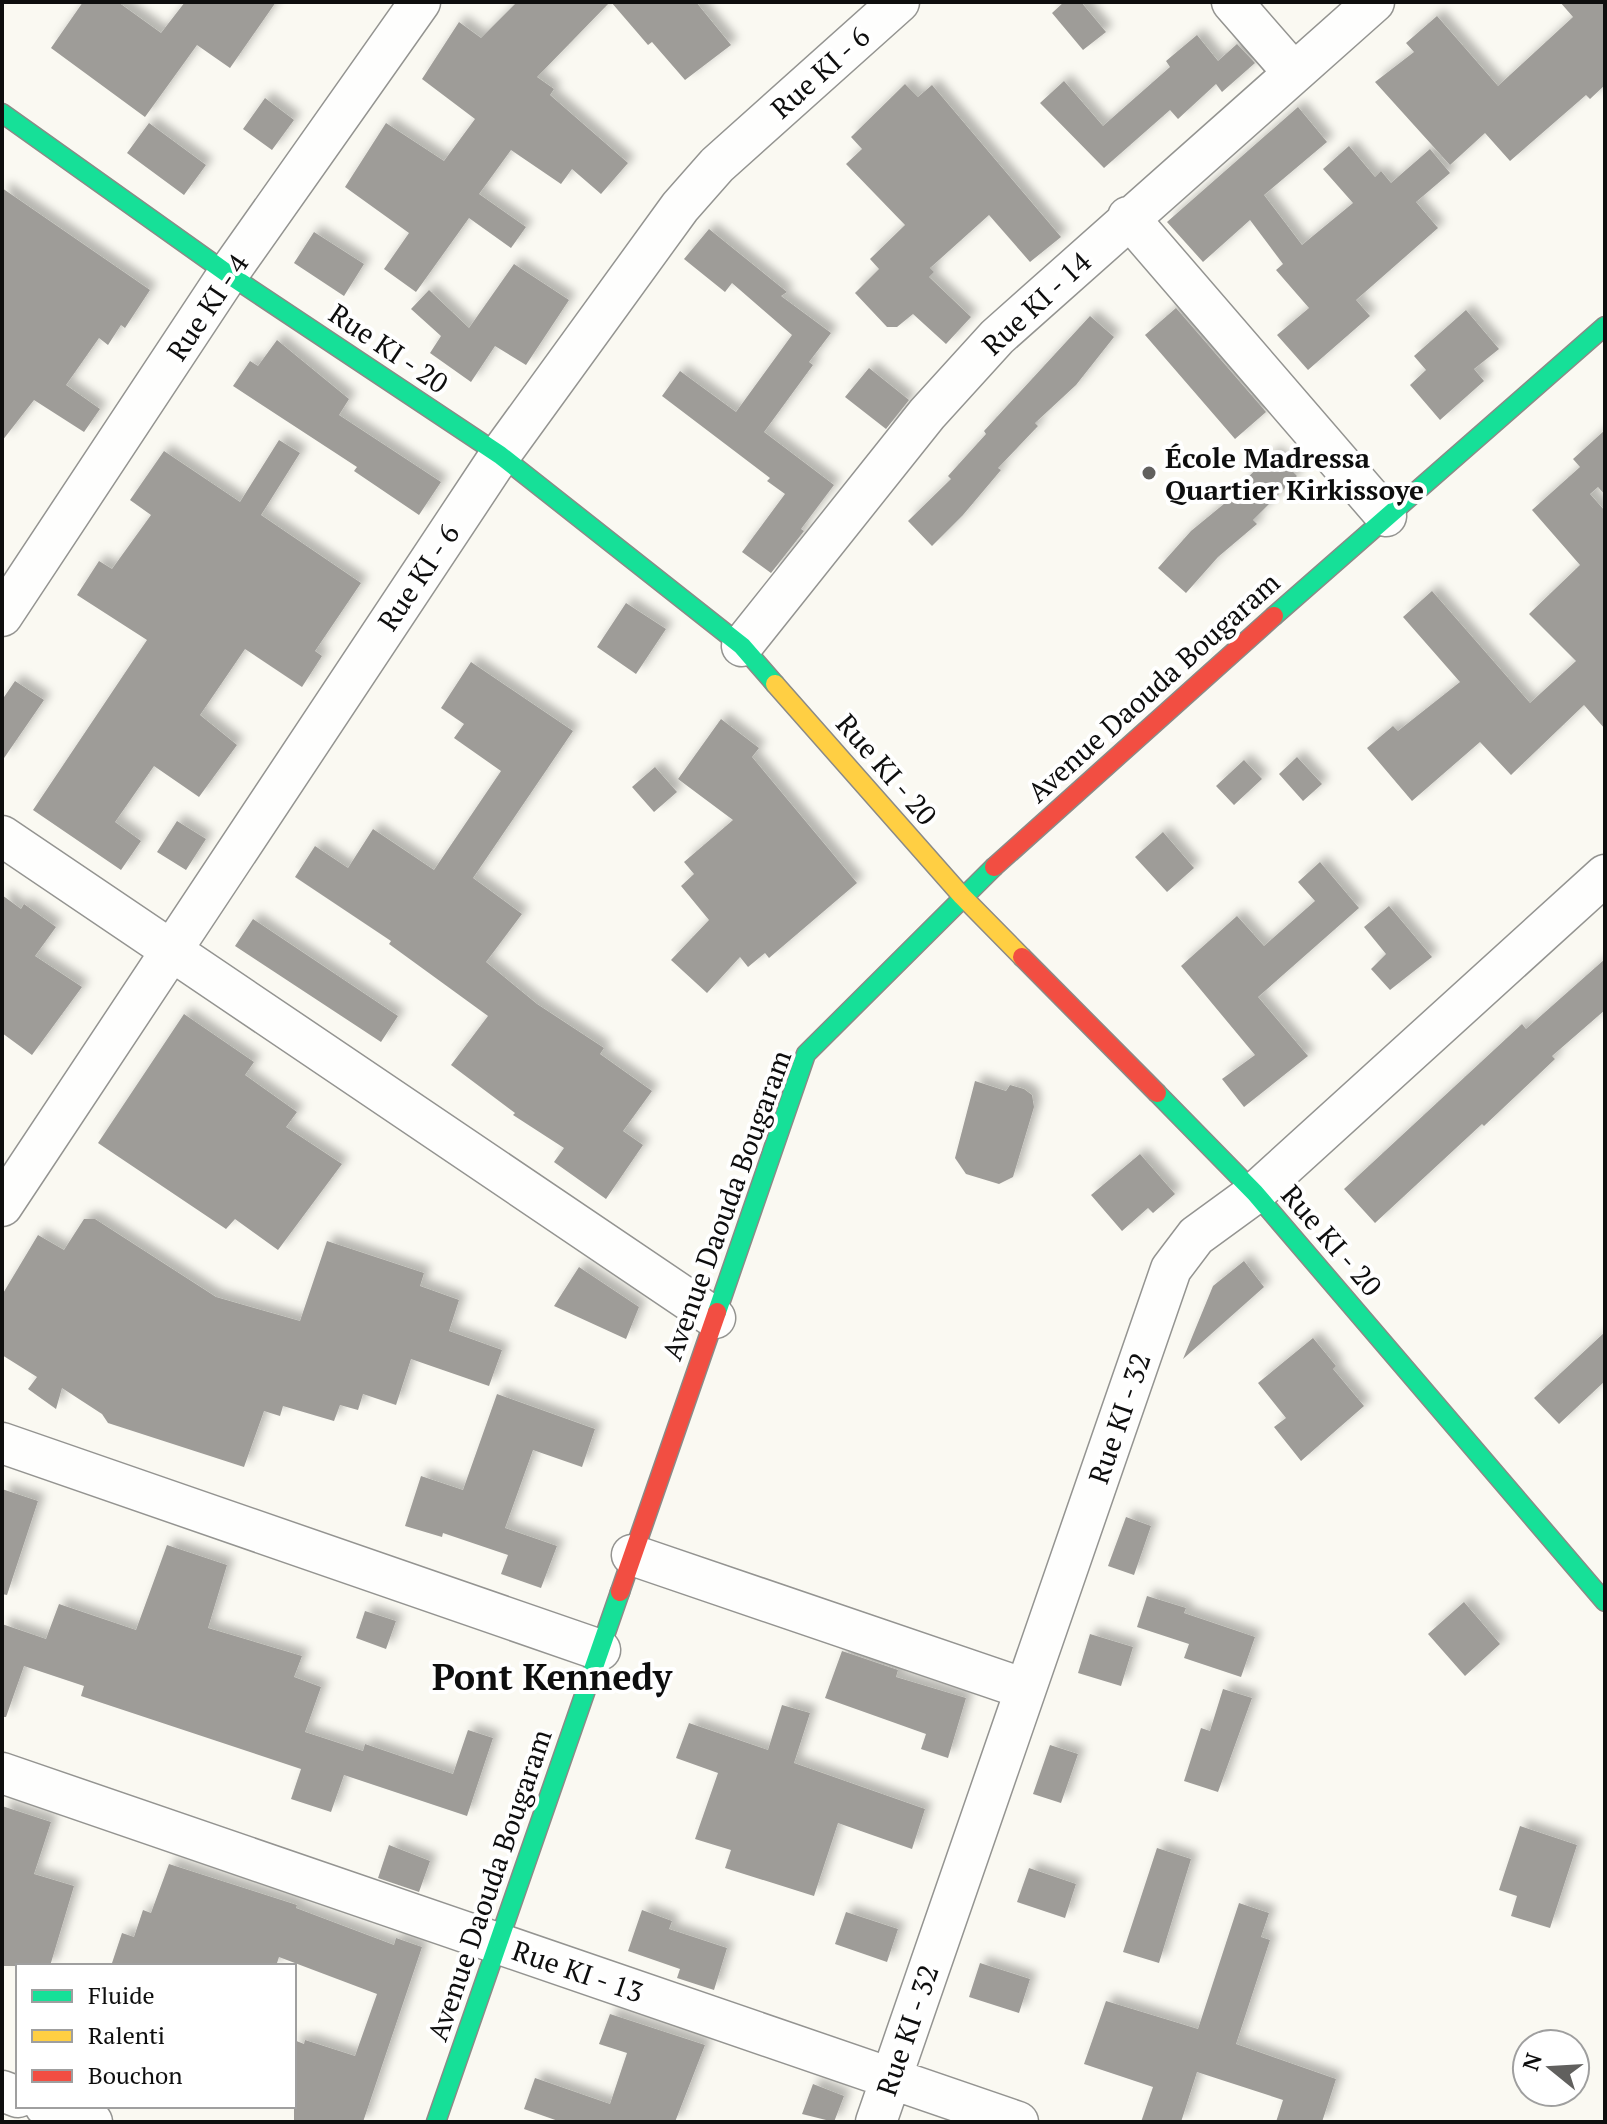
<svg xmlns="http://www.w3.org/2000/svg" width="1607" height="2124" font-family="'PT Serif',serif">
<style>
.building{fill:#9e9c98;filter:url(#shadow)}
.lines{fill:none;stroke-linecap:round;stroke-linejoin:round}
.street-casing{stroke:#949491;stroke-width:43}
.fast-casing{stroke:#8b8a87;stroke-width:21}
.slow-casing{stroke:#8b8a87;stroke-width:21}
.jam-casing{stroke:#8b8a87;stroke-width:21}
.street{stroke:#fefefd;stroke-width:40}
.fast{stroke:#16e098;stroke-width:18}
.slow{stroke:#ffcf43;stroke-width:18}
.jam{stroke:#f24e42;stroke-width:18}
.poi-dot{fill:#61605e;stroke:#fff;stroke-width:3}
.labels{text-anchor:middle;dominant-baseline:central;stroke-width:8;stroke-linejoin:round;paint-order:stroke}
.street-label{font-size:28px;fill:#0e0e0e;stroke:#fff}
.poi-label{font-size:28px;font-weight:bold;fill:#0e0e0e;stroke:#fff;text-anchor:start}
.district-label{font-size:36px;font-weight:bold;fill:#0e0e0e;stroke:#fff}
</style>
<defs>
<filter id="shadow"><feDropShadow dx="7" dy="-7" stdDeviation="4" flood-color="#0004"/></filter>
</defs>
<rect width="100%" height="100%" fill="#faf9f2"/>
<path class="building" d="M83,2h35l43,31 24,-31h91l-46,66 -33,-23 -52,72 -94,-69z
M517,2h93l-73,75 17,12 -4,6 78,68 -27,31 -29,-25 -11,15 -50,-34 -32,44 47,33 -15,21 -42,-30 -53,74 -32,-23 25,-36 -64,-46 41,-64 58,38 31,-42 -53,-40 37,-57 22,16z
M611,2h85l35,43 -46,35 -33,-38 -4,3z
M1064,2h17l25,30 -23,18 -31,-37z
M1560,2h45v83l-15,14 -4,-4 -76,66 -25,-28 -35,32 -75,-83 39,-30 -8,-9 31,-27 61,70 75,-69z
M1197,35l21,26 19,-17 18,19 -33,29 -6,-8 -38,35 -8,-9 -66,58 -64,-65 24,-22 39,45 67,-59 -4,-6z
M905,84l13,13 14,-12 129,152 -31,25 -41,-47 -59,53 4,4 -5,5 42,40 -25,27 -33,-30 -16,13h-10l-32,-34 24,-24 -9,-10 35,-34 -59,-61 16,-15 -11,-12z
M265,98l29,22 -22,30 -29,-21z
M1298,107l29,35 -63,53 38,50 51,-42 -30,-34 26,-23 26,31 6,-6 10,12 39,-34 20,24 -34,29 22,26 -82,72 14,16 -62,54 -31,-35 32,-27 -33,-38 7,-6 -33,-44 -47,42 -36,-40z
M149,123l57,42 -22,30 -57,-42z
M2,188l148,102 -25,38 -4,-3 -13,20 -9,-7 -33,47 34,24 -16,23 -50,-32 -32,41z
M709,229l78,63 -6,4 50,37 -22,29 4,3 -49,67 70,53 -33,44 3,2 -33,42 -29,-21 43,-58 -18,-13 3,-3 -108,-82 18,-25 56,41 56,-77 -60,-52 -7,9 -41,-33z
M314,232l50,32 -20,32 -50,-33z
M514,264l55,36 -43,65 -31,-19 -24,36 -41,-29 11,-17 -30,-27 18,-19 40,38z
M1176,308l90,104 -31,27 -90,-104z
M1466,310l33,39 -25,20 10,12 -44,39 -30,-35 16,-15 -12,-14z
M1090,316l24,21 -38,48 -41,38 3,3 -40,42 3,2 -38,45 -31,31 -24,-25 43,-42 -3,-3 38,-42 -2,-3z
M277,340l72,59 -10,16 102,67 -22,33 -65,-44 3,-4 -124,-81 17,-25 8,5z
M869,368l40,32 -23,29 -41,-32z
M1605,430v65l-7,-8 -8,7 15,17v218l-21,-24 -73,70 -31,-33 -68,59 -45,-53 26,-22 5,5 62,-49 -57,-65 29,-26 98,112 46,-42 -47,-47 51,-49 -48,-55 48,-43 -7,-8z
M279,440l21,13 -39,62 100,68 -46,68 7,5 -20,31 -57,-38 -45,66 37,30 -38,52 -45,-31 -39,56 26,19 -20,29 -88,-60 114,-170 -70,-45 22,-34 13,8 39,-54 -21,-15 34,-49 76,51z
M1274,452l23,24 -44,44 4,4 -39,33 -32,36 -28,-25 33,-37 56,-46 -3,-4z
M626,603l40,26 -30,45 -39,-27z
M471,662l102,69 -100,147 49,36 -36,48 51,42 67,44 -4,6 52,37 -29,40 20,14 -37,54 -52,-37 10,-14 -51,-33 2,-2 -64,-48 37,-49 -99,-72 2,-3 -96,-64 20,-31 33,22 25,-39 61,41 67,-99 -47,-33 10,-14 -23,-16z
M15,681l29,19 -42,61v-61z
M721,719l38,29 -7,9 105,126 -88,75 -4,-5 -17,14 -8,-10 -33,36 -36,-33 38,-40 -28,-34 13,-12 -10,-12 49,-42 -55,-41z
M1297,757l25,27 -19,17 -24,-27z
M1244,760l18,19 -28,26 -18,-19z
M655,767l22,25 -23,20 -22,-25z
M177,821l29,18 -20,31 -29,-18z
M1163,832l31,36 -27,24 -32,-35z
M1320,862l39,46 -101,89 50,59 -64,51 -22,-28 33,-24 -74,-89 56,-50 27,30 51,-45 -17,-19z
M2,895l19,14 3,-5 32,23 -21,29 47,31 -50,68 -30,-22z
M1389,906l43,51 -42,33 -19,-21 15,-15 -22,-27z
M253,919l145,97 -17,26 -146,-96z
M1605,959v51l-53,46 3,3 -71,67 -2,-2 -107,99 -31,-34 178,-165 4,5z
M184,1014l70,48 -9,13 52,37 -11,15 56,37 -64,86 -43,-31 -9,10 -128,-86z
M975,1081l31,10 4,-6 14,4 8,6 2,12 -21,70 -14,7 -33,-10 -11,-16z
M1140,1154l35,40 -22,19 -5,-5 -26,23 -31,-36z
M84,1219h11l121,78 84,24 27,-80 97,32 -4,13 39,14 -10,31 53,19 -13,36 -78,-27 -15,46 -33,-11 -5,16 -18,-5 -6,16 -51,-15 -3,10 -16,-5 -20,56 -136,-44 -6,-9 -40,-26 -6,21 -28,-20 9,-12 -35,-22v-60l36,-60 26,15z
M1244,1261l20,26 -81,72 30,-73z
M579,1267l60,40 -13,32 -72,-33z
M1605,1332v49l-46,43 -25,-26z
M1313,1338l23,28 -3,3 31,37 -63,55 -27,-34 12,-9 -28,-35z
M497,1394l98,35 -13,38 -49,-17 -28,78 52,18 -16,42 -40,-14 7,-19 -65,-22 -1,4 -37,-11 16,-50 42,14z
M2,1489l36,12 -31,94 -5,-1z
M1126,1517l25,9 -17,49 -26,-9z
M167,1545l60,20 -19,63 94,28 -8,21 27,10 -16,45 58,19 2,-7 88,30 15,-44 25,8 -26,78 -123,-41 -13,37 -40,-13 10,-30 -220,-73 3,-10 -60,-20 -18,51h-4v-93l44,15 13,-35 77,26z
M1147,1596l39,12 -2,5 71,24 -14,40 -57,-19 5,-14 -52,-17z
M1464,1602l36,42 -35,32 -37,-42z
M365,1611l31,10 -10,28 -30,-11z
M1090,1634l43,13 -12,39 -43,-13z
M842,1651l56,19 -2,7 70,21 -18,60 -27,-9 5,-15 -101,-36z
M1223,1689l29,9 -34,94 -34,-11 17,-53 9,3z
M782,1705l28,8 -16,50 131,46 -13,40 -74,-26 -24,73 -89,-28 6,-18 -36,-11 23,-66 -42,-15 13,-35 79,27z
M1050,1745l28,9 -17,49 -28,-9z
M2,1806l49,16 -17,52 40,12 -24,80h-48z
M1520,1826l57,19 -27,83 -39,-12 6,-20 -18,-6z
M389,1845l41,16 -11,31 -41,-14z
M1157,1848l34,11 -32,104 -36,-11z
M169,1864l128,41 -1,3 98,37 2,-7 26,9 -59,175h-69v-82l10,4 1,-4 50,16 22,-62 -98,-37 -3,9h-165l11,-33 12,4 9,-27 8,3z
M1029,1868l47,16 -11,34 -48,-16z
M1239,1903l30,10 -8,24 9,3 -34,104 100,35 -14,43h-46l7,-22 -86,-28 -16,50h-40l12,-35 -69,-23 22,-63 92,28z
M642,1910l30,11 -3,8 58,19 -13,42 -37,-12 3,-9 -52,-18z
M846,1912l52,17 -11,33 -52,-18z
M980,1963l50,16 -11,34 -50,-16z
M610,2014l95,31 -30,77h-114l-37,-13 11,-31 75,26 17,-51 -28,-9z
M813,2084l31,12 -10,26 -32,-8z"/>
<g class="lines">
<defs>
<path id="street" d="M1232,2l61,70
M1128,217l258,299
M2,616l226,-342 192,-272
M742,646l185,-232 70,-77 377,-335
M2,836l713,482
M2,1206l498,-751 180,-248 37,-42 182,-163
M2,1443l598,207
M632,1555l393,134
M2,1773l1016,349
M2,2091l16,6
M45,2106l47,16
M876,2122l295,-853 25,-33 59,-43 350,-318"/>
<path id="fast" d="M2,113l226,161 272,181 242,191 33,38
M1274,616l331,-290
M1157,1093l98,100 350,409
M717,1312l89,-258 188,-187
M436,2122l184,-530"/>
<path id="slow" d="M775,684l187,212 60,61"/>
<path id="jam" d="M994,867l280,-251
M1022,957l135,136
M620,1592l97,-280"/>
</defs>
<use href="#street" class="street-casing"/>
<use href="#fast" class="fast-casing"/>
<use href="#slow" class="slow-casing"/>
<use href="#jam" class="jam-casing"/>
<use href="#street" class="street"/>
<use href="#fast" class="fast"/>
<use href="#slow" class="slow"/>
<use href="#jam" class="jam"/>
</g>
<circle class="poi-dot" cx="1149" cy="473" r="8"/>
<g class="labels">
<g class="street-label">
<text transform="translate(820 72) rotate(-42)">Rue KI - 6</text>
<text transform="translate(1036 303) rotate(-43)">Rue KI - 14</text>
<text transform="translate(207 307) rotate(-56)">Rue KI - 4</text>
<text transform="translate(389 348) rotate(34)">Rue KI - 20</text>
<text transform="translate(418 577) rotate(-56)">Rue KI - 6</text>
<text transform="translate(1153 687) rotate(-42)">Avenue Daouda Bougaram</text>
<text transform="translate(887 769) rotate(49)">Rue KI - 20</text>
<text transform="translate(726 1205) rotate(-70)">Avenue Daouda Bougaram</text>
<text transform="translate(1332 1240) rotate(49)">Rue KI - 20</text>
<text transform="translate(1119 1418) rotate(-71)">Rue KI - 32</text>
<text transform="translate(489 1885) rotate(-71)">Avenue Daouda Bougaram</text>
<text transform="translate(578 1971) rotate(19)">Rue KI - 13</text>
<text transform="translate(907 2030) rotate(-71)">Rue KI - 32</text>
</g>
<g class="poi-label">
<text x="1165" y="457">École Madressa<tspan x="1165" dy="32">Quartier Kirkissoye</tspan></text>
</g>
<g class="district-label">
<text x="552" y="1676">Pont Kennedy</text>
</g>
</g>
<rect width="1607" height="2124" fill="none" stroke="#0e0e0e" stroke-width="8"/>
<rect x="16" y="1964" width="280" height="144" fill="#ffffff" stroke="#9f9f9f" stroke-width="2"/>
<rect x="32" y="1990" width="40" height="12" fill="#16e098" stroke="#9f9f9f" stroke-width="2"/>
<text x="88" y="2004" font-size="24" fill="#0e0e0e">Fluide</text>
<rect x="32" y="2030" width="40" height="12" fill="#ffcf43" stroke="#9f9f9f" stroke-width="2"/>
<text x="88" y="2044" font-size="24" fill="#0e0e0e">Ralenti</text>
<rect x="32" y="2070" width="40" height="12" fill="#f24e42" stroke="#9f9f9f" stroke-width="2"/>
<text x="88" y="2084" font-size="24" fill="#0e0e0e">Bouchon</text>
<g transform="translate(1551 2068) rotate(288)"><circle r="38" fill="#ffffff" stroke="#9f9f9f" stroke-width="2"/>
<path d="M0-6L14 30L0 20L-14 30Z" fill="#61605e"/>
<text y="-12" font-size="22" font-weight="bold" text-anchor="middle" fill="#0e0e0e">N</text>
</g>
</svg>
